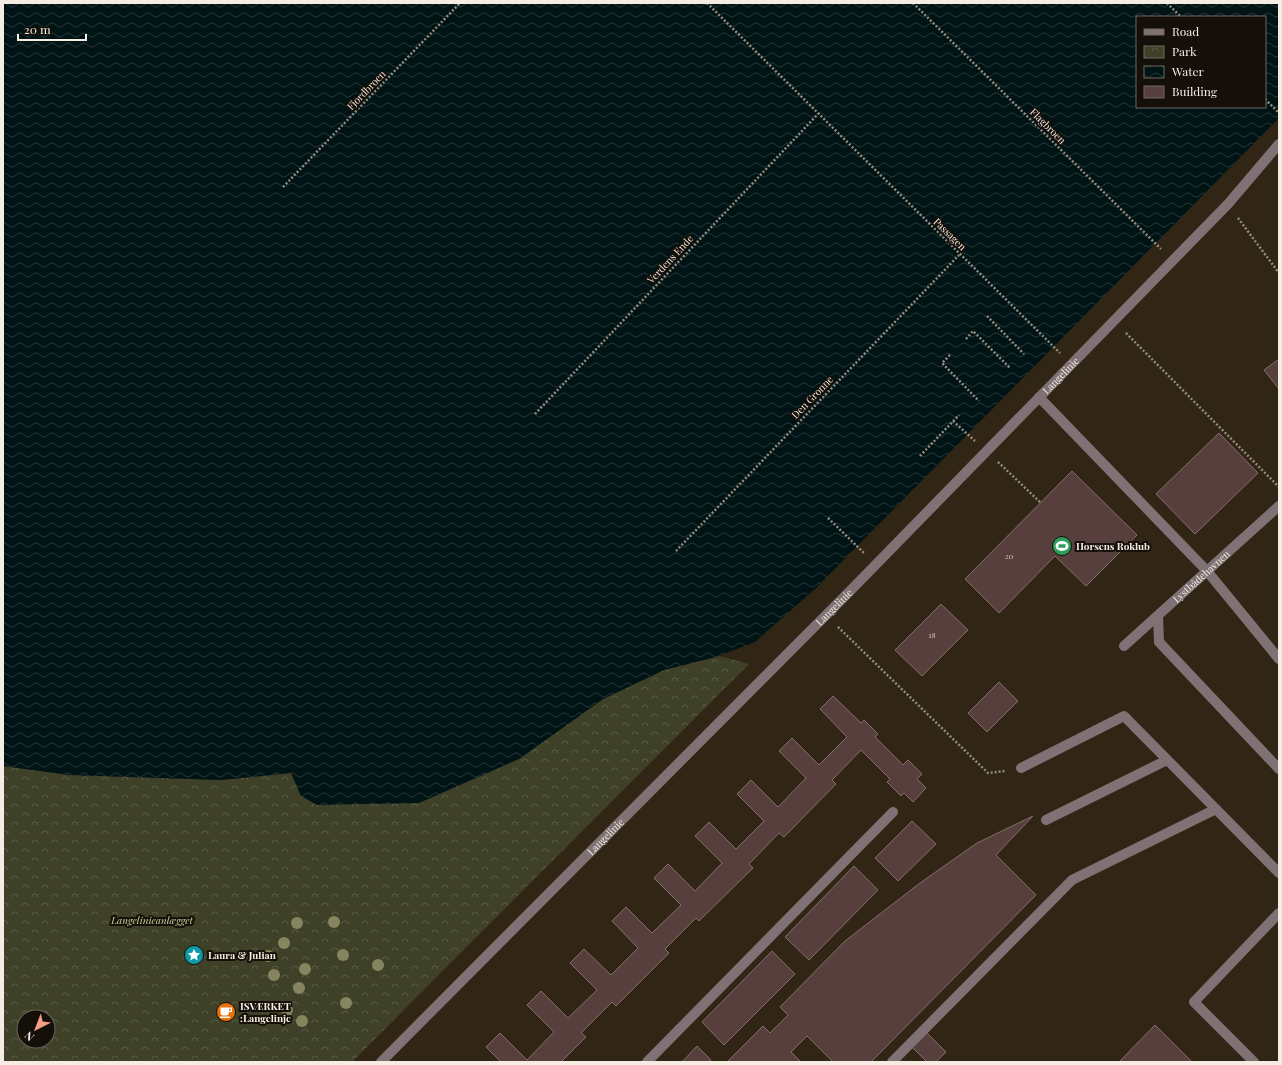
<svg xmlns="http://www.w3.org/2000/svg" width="1282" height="1065" font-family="'Playfair Display',serif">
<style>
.park{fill:url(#park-crowns);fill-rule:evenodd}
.water{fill:url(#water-waves);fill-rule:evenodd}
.building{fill:#563f3d;stroke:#866d6b}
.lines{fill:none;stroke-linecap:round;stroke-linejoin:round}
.path{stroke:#958b7e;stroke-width:2.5;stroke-dasharray:2 2;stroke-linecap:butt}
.minor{stroke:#807174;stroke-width:10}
.tree{fill:#87855f}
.labels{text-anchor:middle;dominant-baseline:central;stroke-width:4;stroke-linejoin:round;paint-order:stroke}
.number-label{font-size:8px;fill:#cdc2ba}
.street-label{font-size:10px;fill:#f5ede3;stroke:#140f08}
.poi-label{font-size:10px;font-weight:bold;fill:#f5ede3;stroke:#140f08;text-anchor:start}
.park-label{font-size:10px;font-style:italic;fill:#cdd39c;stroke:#140f08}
</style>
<defs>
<pattern id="park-crowns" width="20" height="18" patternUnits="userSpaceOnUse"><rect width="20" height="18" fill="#3e4127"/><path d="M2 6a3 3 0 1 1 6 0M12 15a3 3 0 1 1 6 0" fill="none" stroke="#5a5d46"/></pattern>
<pattern id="water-waves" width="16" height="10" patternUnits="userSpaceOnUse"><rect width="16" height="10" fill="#001416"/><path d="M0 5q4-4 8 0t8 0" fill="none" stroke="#263638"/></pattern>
</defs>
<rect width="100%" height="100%" fill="#312515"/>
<path class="park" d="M719,656l30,8 -397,398h-349v-296l67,9 152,5 69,-7 10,23 218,-37 84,-60 61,-29zM24,1017h24v24h-24z"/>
<path class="water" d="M3,3h1276v115l-464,471 -60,53 -36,14 -55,14 -61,29 -84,60 -100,44 -102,2 -16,-9 -10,-23 -69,7 -152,-5 -67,-9zM1137,17h128v90h-128z"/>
<path class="building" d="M1279,359v30l-15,-19z
M1219,433l39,40 -63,61 -39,-40z
M1072,471l65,64 -51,51 -31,-30 -56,57 -34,-34z
M941,604l27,26 -46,46 -27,-26z
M999,682l19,19 -31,31 -19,-19z
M833,696l28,27 3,-3 14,14 -3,3 28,28 5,-5 14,14 -5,5 9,9 -13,14 -9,-9 -3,3 -14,-14 3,-3 -29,-29 -29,30 4,4 -52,53 -5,-4 -30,31 4,4 -54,53 -3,-3 -31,31 4,4 -53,53 -4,-4 -31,31 5,4 -25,25h-60l-15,-15 14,-14 27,27 27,-28 -27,-27 14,-14 27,27 29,-28 -27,-27 14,-14 27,26 27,-27 -26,-27 14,-14 26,26 29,-28 -27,-27 14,-14 27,27 27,-28 -27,-27 14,-14 27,27 28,-28 -27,-27 14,-14 27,27 28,-29 -27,-27 13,-13 27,27 28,-28 -27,-28z
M1033,816l-37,39 40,40 -165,167h-38l-26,-26 -16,16 10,10h-74l36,-36 7,7 18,-18 -8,-8 65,-66 75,-58 57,-40z
M912,821l24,23 -38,37 -23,-23z
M854,866l24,24 -69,70 -24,-23z
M772,951l23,23 -71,71 -22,-23z
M1155,1025l37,37h-73z
M926,1032l20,20 -10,10h-9l-16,-16z
M697,1046l14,14 -3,2h-26z"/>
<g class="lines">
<path class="path" d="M707,3l353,350
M913,3l248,246
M1167,3l14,14
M1265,99l14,14
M283,187l177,-184
M1238,218l41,55
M987,316l37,38
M1126,333l153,154
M966,339l7,-8 37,37
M950,355l-8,8 37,38
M535,414l283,-300
M953,421l22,20
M920,456l39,-41
M998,462l43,41
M828,518l36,35
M676,551l283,-296
M838,627l150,146 17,-2"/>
<g class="minor">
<path d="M1039,397l168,174 72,88"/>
<path d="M1158,616l1,26 120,127"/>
<path id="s1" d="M1124,646l155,-140"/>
<path d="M1021,768l103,-52 155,157"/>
<path d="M1046,820l121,-60"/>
<path id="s2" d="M381,1062l470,-472 377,-386 51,-60"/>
<path d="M647,1062l246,-250"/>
<path d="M892,1062l180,-182 144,-71"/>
<path d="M1254,1062l-60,-60 85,-89"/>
</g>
</g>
<g class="tree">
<circle cx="334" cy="922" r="6"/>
<circle cx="297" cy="923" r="6"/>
<circle cx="284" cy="943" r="6"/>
<circle cx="343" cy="955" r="6"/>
<circle cx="268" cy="956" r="6"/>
<circle cx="378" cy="965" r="6"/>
<circle cx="305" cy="969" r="6"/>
<circle cx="274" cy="975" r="6"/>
<circle cx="299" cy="988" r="6"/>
<circle cx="346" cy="1003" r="6"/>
<circle cx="287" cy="1010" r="6"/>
<circle cx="302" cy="1021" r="6"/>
</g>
<defs>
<symbol id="stadium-disc" viewBox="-11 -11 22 22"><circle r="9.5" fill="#2e9e5b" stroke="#140f08"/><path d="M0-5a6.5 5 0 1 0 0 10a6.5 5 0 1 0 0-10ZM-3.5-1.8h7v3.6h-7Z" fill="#fff"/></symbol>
<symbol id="sight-disc" viewBox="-11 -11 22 22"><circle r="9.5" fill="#0f9aa8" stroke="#140f08"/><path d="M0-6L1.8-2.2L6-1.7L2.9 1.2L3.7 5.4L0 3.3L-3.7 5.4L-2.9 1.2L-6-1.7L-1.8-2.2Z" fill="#fff"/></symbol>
<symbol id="cafe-disc" viewBox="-11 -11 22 22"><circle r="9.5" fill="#e8710a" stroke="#140f08"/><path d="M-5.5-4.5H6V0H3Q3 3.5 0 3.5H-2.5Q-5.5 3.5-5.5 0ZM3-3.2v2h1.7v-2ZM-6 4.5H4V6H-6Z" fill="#fff"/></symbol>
</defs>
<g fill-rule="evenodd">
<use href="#stadium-disc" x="1051" y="535" width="22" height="22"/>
<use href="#sight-disc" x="183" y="944" width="22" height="22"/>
<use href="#cafe-disc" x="215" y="1001" width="22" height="22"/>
</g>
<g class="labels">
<g class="number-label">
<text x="1009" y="555">20</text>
<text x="932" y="634">18</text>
</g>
<g class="street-label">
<text transform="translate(366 90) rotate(-46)">Fjordbroen</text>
<text transform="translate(1048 126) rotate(45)">Flagbroen</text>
<text transform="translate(950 234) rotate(45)">Passagen</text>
<text transform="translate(670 259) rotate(-47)">Verdens Ende</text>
<text stroke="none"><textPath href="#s2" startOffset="966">Langelinie</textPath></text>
<text transform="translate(812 397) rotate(-46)">Den Gronne</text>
<text stroke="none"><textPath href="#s1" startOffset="104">Lystbådehavnen</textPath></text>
<text stroke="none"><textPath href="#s2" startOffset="642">Langelinie</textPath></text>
<text stroke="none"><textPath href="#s2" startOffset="318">Langelinie</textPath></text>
</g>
<g class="poi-label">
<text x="1076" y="546">Horsens Roklub</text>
<text x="208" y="955">Laura &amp; Julian</text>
<text x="240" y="1006">ISVÆRKET<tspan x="240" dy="12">:Langelinje</tspan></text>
</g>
<g class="park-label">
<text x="152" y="920">Langelinieanlægget</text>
</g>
</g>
<rect width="1282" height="1065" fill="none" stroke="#f5ede3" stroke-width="8"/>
<rect x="1136" y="16" width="130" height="92" fill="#140f08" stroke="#6e6860"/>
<rect x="1144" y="29" width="20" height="6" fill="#807174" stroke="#6e6860"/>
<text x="1172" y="36" font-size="12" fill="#f5ede3">Road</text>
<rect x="1144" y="46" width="20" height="12" fill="url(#park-crowns)" stroke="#6e6860"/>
<text x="1172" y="56" font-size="12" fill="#f5ede3">Park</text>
<rect x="1144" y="66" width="20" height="12" fill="url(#water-waves)" stroke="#6e6860"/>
<text x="1172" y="76" font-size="12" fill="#f5ede3">Water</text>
<rect x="1144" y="86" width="20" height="12" fill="#563f3d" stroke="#6e6860"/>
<text x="1172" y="96" font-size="12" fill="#f5ede3">Building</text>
<g transform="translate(36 1029) rotate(222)"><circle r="19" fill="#140f08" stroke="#6e6860"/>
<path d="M0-3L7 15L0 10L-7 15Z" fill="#f39f84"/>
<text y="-6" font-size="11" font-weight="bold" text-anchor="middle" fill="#f5ede3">N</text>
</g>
<path d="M18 34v6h68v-6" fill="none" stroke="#f5ede3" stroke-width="2"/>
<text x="24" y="34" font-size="12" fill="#f5ede3" stroke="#140f08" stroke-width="3" paint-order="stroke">20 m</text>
</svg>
